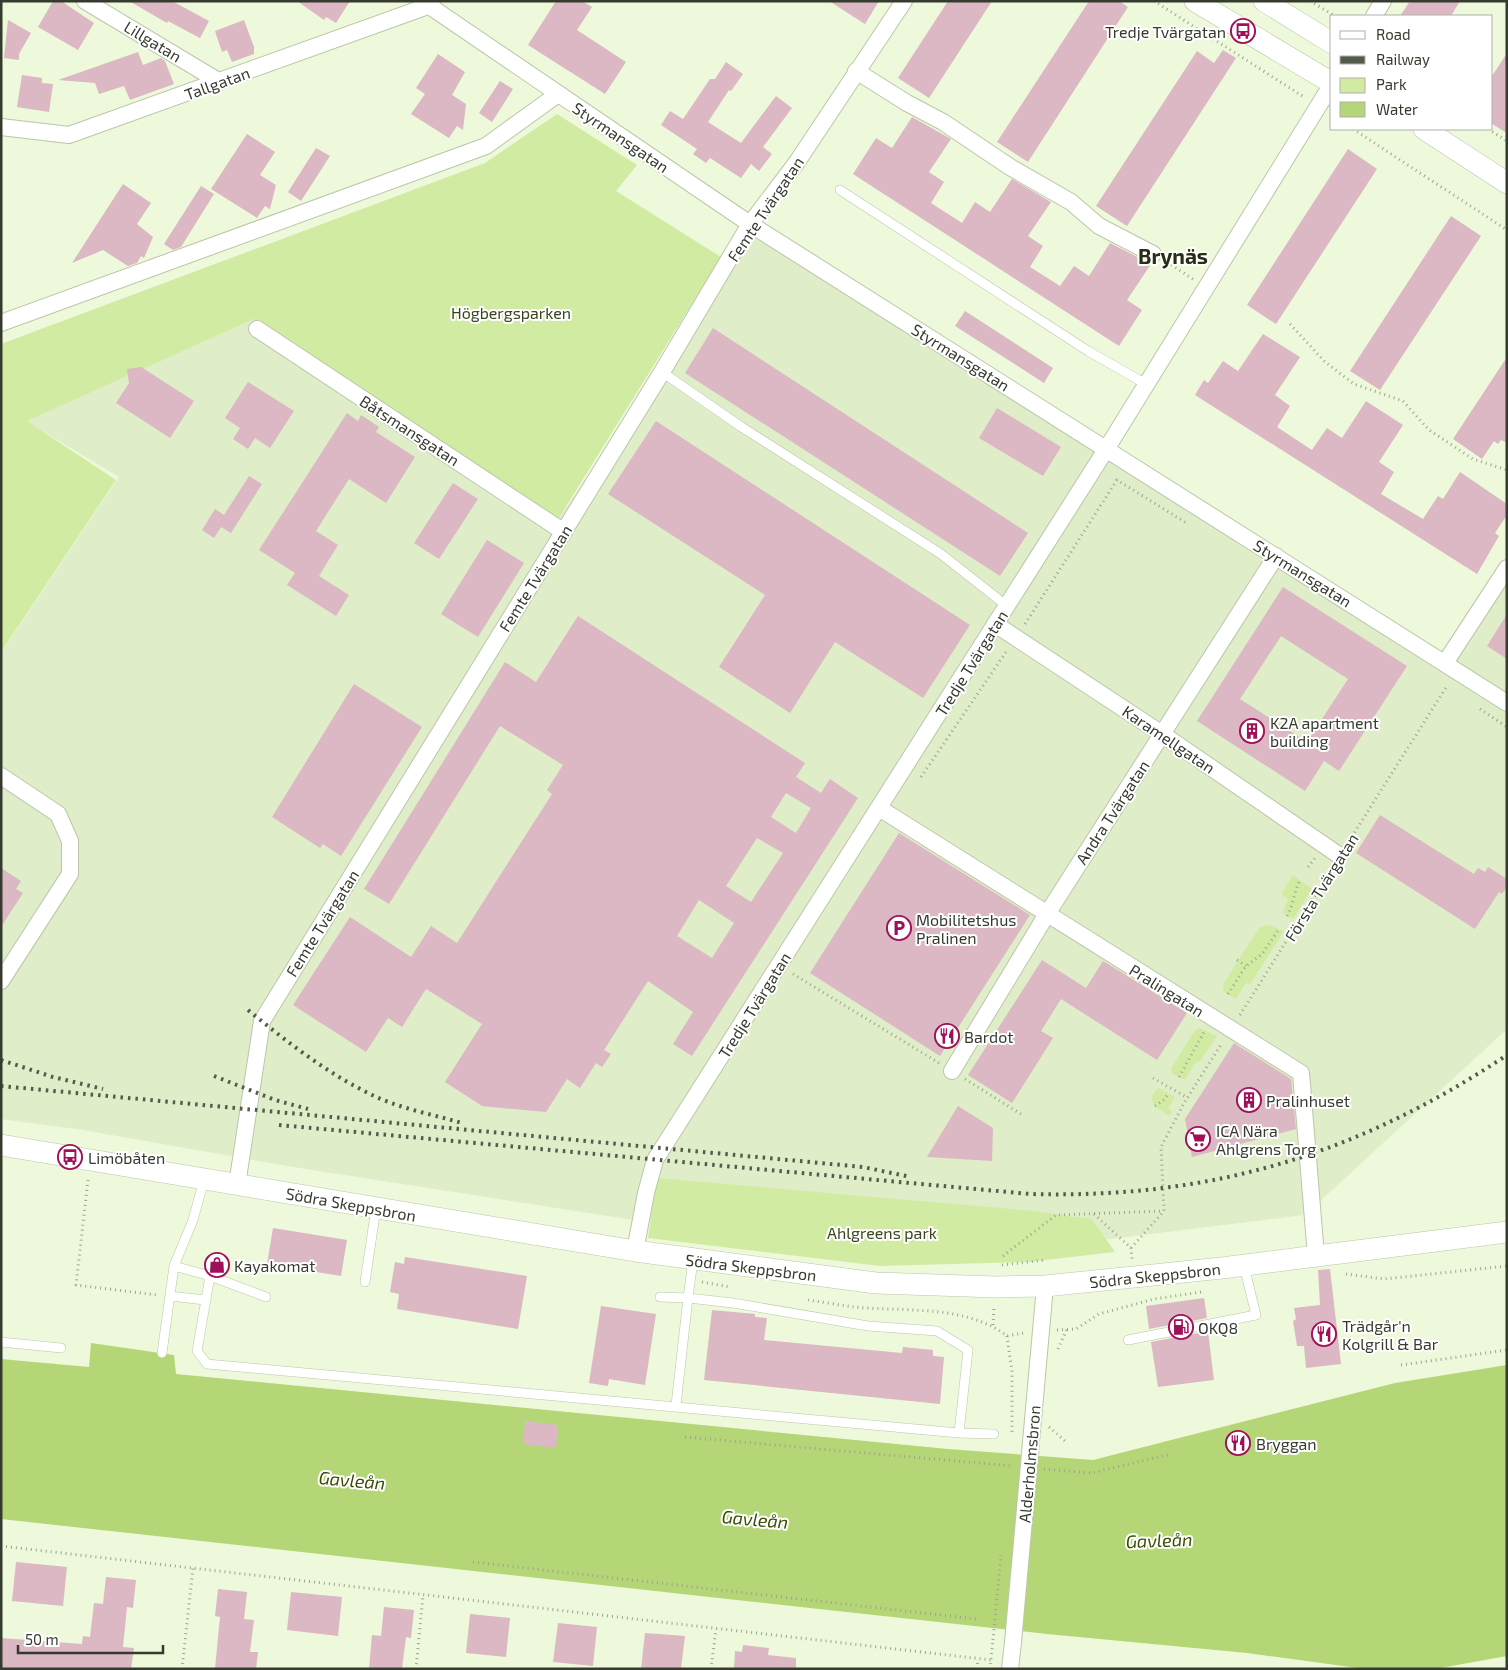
<svg xmlns="http://www.w3.org/2000/svg" width="1508" height="1670" font-family="'Exo 2',sans-serif">
<style>
.built{fill:#dfedc8}
.green{fill:#d1eca2}
.water{fill:#b5d676}
.building{fill:#dbb8c3;fill-rule:evenodd}
.lines{fill:none;stroke-linecap:round;stroke-linejoin:round}
.service-casing{stroke:#bbc6a9;stroke-width:10}
.minor-casing{stroke:#bbc6a9;stroke-width:18}
.tertiary-casing{stroke:#bbc6a9;stroke-width:22}
.path{stroke:#9ca58f;stroke-width:3;stroke-dasharray:1 4;stroke-linecap:butt}
.service{stroke:#fff;stroke-width:9}
.minor{stroke:#fff;stroke-width:16}
.tertiary{stroke:#fff;stroke-width:21}
.rail{stroke:#555b4c;stroke-width:4;stroke-dasharray:2.5 5;stroke-linecap:butt}
.minor-bridge-casing{stroke:#bbc6a9;stroke-width:18;stroke-linecap:butt}
.path-bridge{stroke:#9ca58f;stroke-width:3;stroke-dasharray:1 4;stroke-linecap:butt}
.minor-bridge{stroke:#fff;stroke-width:16}
.labels{text-anchor:middle;dominant-baseline:central;stroke-width:4;stroke-linejoin:round;paint-order:stroke}
.poi-label{font-size:16px;fill:#363b2f;stroke:#fff;text-anchor:start}
.street-label{font-size:16px;fill:#363b2f;stroke:#fff}
.park-label{font-size:16px;fill:#38451d;stroke:#fff}
.water-label{font-size:18px;font-style:italic;fill:#394c03;stroke:#fff}
.district-label{font-size:21px;font-weight:bold;fill:#262e16;stroke:#fff}
</style>
<rect width="100%" height="100%" fill="#edf9da"/>
<path class="built" d="M752,234l351,220 161,107 184,110 59,-89v447l-202,186 -219,27 -401,-14 -398,-62 -204,-36 -82,-11v-466l118,-176 -93,-56 228,-102 303,202z"/>
<path class="green" d="M557,114l80,51 -21,26 105,66 -164,264 -303,-202 -227,102 89,59 -115,172v-308l484,-181z
M1293,875l19,14 -19,30 -10,-6 5,-14 -7,-5z
M1268,925l16,6 -33,52 -6,1 -9,15 -12,-7 -1,-8 37,-57z
M1200,1028l17,8 -17,25 -5,2 -10,17 -12,-6 -2,-5 24,-39z
M1158,1088l17,9 -7,11 4,4 -3,4 -14,-10 -4,-9z
M657,1178l368,32 67,9 23,33 -87,10 -148,4 -232,-28z"/>
<path class="water" d="M91,1343l83,12 2,19 772,75 145,11 302,-77 112,-18v291l-72,13h-70l-118,-16 -200,-19 -1046,-115v-160l88,8z"/>
<path class="building" d="M53,1h8l33,22 -16,27 -40,-23z
M129,1h43l37,20 -9,17 -32,-17 -1,2z
M297,1h53l-14,22 -10,-6 -2,3z
M556,1h26l10,6 -15,23 49,32 -21,32 -77,-49z
M829,1h50l-14,23z
M948,1h44l-63,97 -31,-20z
M1089,1h30l9,6 -100,155 -31,-20z
M1410,1h50l-9,15h-51z
M8,20l23,13 -12,21v6l-15,-2z
M244,20l10,27v7l-22,8 -5,-12 -5,2 -7,-21z
M1223,50l13,8 -109,168 -31,-20 101,-155 17,12z
M138,52l5,13 18,-7 4,3 9,23 -44,16 -6,-14 -25,8 -4,-11 -37,-3z
M1507,53v80l-15,-9v-48z
M438,54l27,18 -13,23 14,9 -3,26 -6,-4 -8,12 -38,-24 14,-20 -9,-6z
M726,62l17,12 -12,17 -2,-1 -21,32 33,21 35,-47 16,12 -29,39 9,7 -13,17 -8,-7 -10,14 -31,-20 -4,5 -13,-9 4,-5 -36,-24 9,-14 13,8 27,-40h5z
M22,75l20,3v5l11,1 -4,28 -32,-5z
M500,81l13,8 -21,33 -13,-9z
M912,117l39,22 -22,33 15,10 -13,21 31,20 13,-21 15,10 22,-33 39,23 -23,34 15,10 -13,21 30,19 14,-20 15,10 21,-33 41,21 -24,36 15,10 -23,36 -266,-172 23,-36 16,10z
M247,134l28,18 -15,23 16,10 -6,24 -5,-3 -8,12 -46,-29z
M316,148l14,8 -29,45 -13,-9z
M1348,149l29,20 -101,155 -29,-19z
M123,184l28,19 -14,21 16,13 -9,21 -3,-2 -4,7 -9,3 -25,-16 -31,13z
M201,186l13,8 -33,53 -8,3 -9,-6z
M1451,216l30,20 -101,154 -30,-19z
M965,311l88,57 -9,15 -89,-57z
M713,328l315,205 -28,43 -315,-203z
M1263,334l37,23 -25,38 15,11 -13,21 35,23 15,-22 15,10 24,-37 37,24 -24,37 15,10 -13,22 42,25 15,-23 5,3 17,-27 47,32v11l-12,18 4,3 -22,38 -282,-179 9,-15 4,3 15,-22 15,10z
M1507,357v86l-6,-3 -3,4 -4,-3 -12,18 -29,-20z
M141,367l53,34 -24,37 -54,-35 13,-20 -2,-14z
M248,382l46,29 -24,37 -15,-10 -7,11 -15,-10 7,-11 -15,-10z
M997,408l64,39 -18,29 -64,-38z
M347,413l11,8 3,-6 18,12 -3,5 39,25 -29,46 -37,-24 -33,52 22,14 -19,31 30,19 -13,21 -49,-31 8,-12 -36,-23z
M656,421l314,204 -47,73 -88,-56 -45,71 -71,-46 46,-72 -157,-101z
M249,476l13,8 -31,49 -10,-6 -7,11 -12,-8 13,-21 9,6z
M453,483l25,16 -39,60 -25,-16z
M487,540l37,23 -46,74 -37,-23z
M1283,587l124,79 -68,105 -15,-10 -19,30 -108,-70zM1281,636l67,43 -41,63 -67,-43z
M1507,614v45l-20,-13z
M578,616l227,147 -9,14 25,16 9,-14 28,19 -166,258 -19,-12 20,-32 -45,-31 -44,69 7,4 -9,13 -6,-4 -16,25 -13,-9 -21,33 -64,-6 -37,-24 37,-58 -56,-35 -24,38 -14,-9 -22,34 -73,-47 57,-88 61,40 20,-31 26,17 95,-149 -5,-4 16,-25 -63,-39 -111,178 -25,-15 141,-227 31,20zM786,793l25,15 -15,25 -25,-16zM757,838l26,15 -32,49 -25,-16zM699,900l35,23 -22,35 -35,-22z
M354,684l68,43 -81,129 -18,-12 -3,4 -48,-31z
M1380,815l94,59 4,-6 7,4 3,-5 19,12v7l-5,8 -3,-2 -24,37 -119,-76z
M899,833l131,82 -90,141 -130,-83z
M1,868l20,13 -5,8 7,4 -22,34z
M1042,960l44,28 17,-27 84,52 -30,47 -96,-61 -20,32 12,7 -41,65 -44,-28z
M1234,1043l57,36 5,50 -104,28 -7,-38z
M958,1106l35,22 -1,33 -65,-4z
M273,1228l74,12 -6,36 -74,-12z
M405,1257l122,19 -9,53 -121,-20 2,-15 -9,-2 5,-30 9,2z
M1330,1269l11,95 -35,4 -2,-22h-7l-4,-25 3,-2 -2,-11 26,-3 -2,-35z
M1204,1298l3,20 -58,11 -3,-23z
M601,1306l55,8 -11,71 -36,-6 -1,7 -19,-3z
M712,1310l43,4v3l12,1 -3,22 138,13 1,-6 30,3v6l11,1 -4,47 -236,-24z
M1208,1331l6,49 -56,7 -7,-45z
M525,1421l33,4 -2,23 -33,-4z
M16,1562l51,5 -4,39 -51,-5z
M106,1577l30,3 -3,28 -6,-1 -4,40 11,1 -3,21h-130v-31l81,6 1,-8 7,1 4,-34 9,1z
M218,1589l29,3 -3,27 10,1 -4,32h8l-2,17h-41l5,-52 -5,-1z
M291,1592l51,5 -4,39 -51,-6z
M384,1607l30,3 -3,28 -5,-1 -4,32h-33l3,-34 9,1z
M470,1614l40,4 -4,39 -40,-4z
M558,1623l39,4 -4,39 -40,-4z
M645,1633l40,3 -4,33h-40z
M743,1645l26,3 -1,7 28,3v11h-62l1,-18 7,1z"/>
<g class="lines">
<defs>
<path id="service" d="M840,190l248,161 58,33
M662,372l78,54 201,128 66,52
M174,1266l36,10 -13,75 10,13 752,69 35,1
M210,1276l56,21
M365,1282l11,-74
M170,1296l35,4
M660,1297l28,1 5,-38
M1128,1340l128,-25 -12,-49
M1,1342l60,6
M162,1353l12,-87 19,-46 11,-40
M676,1405l12,-107 45,5 135,23 69,5 31,19 -9,83"/>
<path id="minor" d="M85,1l135,81
M422,1l328,223 757,479
M1374,16l9,-15
M856,71l51,32 36,19 67,45 61,35 28,24 54,28
M1,127l68,8 359,-129 4,-5
M1,323l485,-177 72,-52
M257,329l307,203
M995,624l167,110 178,122
M1445,663l62,-95
M1,776l57,38 12,27v33l-69,107
M879,808l422,265 15,183
M952,1071l95,-157 229,-358
M237,1185l25,-164 400,-649 88,-148 47,-62 107,-161
M635,1251l11,-58 9,-33 452,-712 225,-364
M1031,1442l14,-156
M1010,1669l3,-27"/>
<path id="tertiary" d="M1195,1l137,82
M1264,1l68,42
M1424,129l83,54
M1,1145l634,106 241,32 120,4 49,-1 177,-18 285,-36"/>
</defs>
<use href="#service" class="service-casing"/>
<use href="#minor" class="minor-casing"/>
<use href="#tertiary" class="tertiary-casing"/>
<path class="path" d="M1154,1l150,96
M1310,1l25,15
M1353,129l154,101
M1488,129l19,12
M1167,262l26,17
M1290,324l35,38 29,22 49,17 26,29 44,29 34,11
M1025,624l92,-144 71,44
M1480,709l27,18
M921,777l85,-125
M1349,841l98,-155
M1308,867l7,-9
M1287,916c7,-12 7,-25 13,-36
M1237,960l9,6
M793,974l146,89
M1228,994l18,-28 16,-12 17,-25
M1240,1015l91,-145
M1179,1077l25,-45
M1153,1078l35,20
M965,1079l59,37
M1155,1106l10,-7 3,-6
M88,1180l-12,105 81,10
M1094,1214l37,34 1,11
M1131,1248l33,-37 -3,-64 23,-44 38,-60
M1003,1256l53,-41 108,-4
M1002,1265l44,-5
M1346,1274l38,5 123,-13
M702,1282l28,5
M808,1300c15,2 31,5 46,7 50,5 111,-3 153,29l16,-3
M993,1325l1,-19
M1057,1330l19,-1 23,-15 55,-15 47,-7
M1007,1336l5,36v63
M1058,1349l9,-20
M1401,1365l106,-15
M1049,1427l16,14
M685,1437l328,29
M1044,1469l47,4 80,-19
M1,1546l990,114
M473,1562l503,57
M182,1669l11,-101
M416,1669l7,-74
M711,1669l5,-40
M977,1669l1,-9
M990,1669l3,-29"/>
<use href="#service" class="service"/>
<use href="#minor" class="minor"/>
<use href="#tertiary" class="tertiary"/>
<path class="rail" d="M248,1010c38,31 76,61 120,83 29,15 63,21 94,30
M1,1060l52,17 50,12
M214,1076l61,24 33,9
M1,1086l862,81 48,10
M279,1125l751,69c180,5 327,-39 477,-139"/>
<defs>
<path id="minor-bridge" d="M1013,1642l18,-200"/>
</defs>
<use href="#minor-bridge" class="minor-bridge-casing"/>
<path class="path-bridge" d="M993,1640l8,-85"/>
<use href="#minor-bridge" class="minor-bridge"/>
</g>
<defs>
<symbol id="bus-ring" viewBox="-11 -11 22 22"><circle r="9.5" fill="#fff" stroke="#a01059" stroke-width="1.5"/><path d="M-5-6H5V4H4V6H2V4H-2V6H-4V4H-5ZM-3.5-4V0h7V-4ZM-3.5 1.2v1.5H-2V1.2ZM2 1.2v1.5H3.5V1.2Z" fill="#a01059"/></symbol>
<symbol id="building-ring" viewBox="-11 -11 22 22"><circle r="9.5" fill="#fff" stroke="#a01059" stroke-width="1.5"/><path d="M-4-6H4V6H1V3H-1V6H-4ZM-2.5-4.3h1.7v1.8h-1.7ZM.8-4.3h1.7v1.8H.8ZM-2.5-1h1.7V.8h-1.7ZM.8-1h1.7V.8H.8Z" fill="#a01059"/></symbol>
<symbol id="parking-ring" viewBox="-11 -11 22 22"><circle r="9.5" fill="#fff" stroke="#a01059" stroke-width="1.5"/><path d="M-3.5-5.5H1a3.5 3.5 0 0 1 0 7H-1V5.5H-3.5ZM-1-3.4V-.6H.8a1.4 1.4 0 0 0 0-2.8Z" fill="#a01059"/></symbol>
<symbol id="restaurant-ring" viewBox="-11 -11 22 22"><circle r="9.5" fill="#fff" stroke="#a01059" stroke-width="1.5"/><path d="M-5-6h1v4h1v-4h1v4h1v-4h1v5L-1.5 .5V6h-2V.5L-5-1ZM5-6V6H3V1.5H1.5Q1.5-4 5-6Z" fill="#a01059"/></symbol>
<symbol id="supermarket-ring" viewBox="-11 -11 22 22"><circle r="9.5" fill="#fff" stroke="#a01059" stroke-width="1.5"/><path d="M-6-5.5h2.5l.6 2H6L4.5 2H-2.5L-4.4-4H-6ZM-1.5 3.2a1.3 1.3 0 1 0 .1 0ZM3 3.2a1.3 1.3 0 1 0 .1 0Z" fill="#a01059"/></symbol>
<symbol id="shop-ring" viewBox="-11 -11 22 22"><circle r="9.5" fill="#fff" stroke="#a01059" stroke-width="1.5"/><path d="M-5-2.5h2.3a2.7 3.5 0 0 1 5.4 0H5L5.5 6h-11ZM-1.5-2.5h3a1.5 2.3 0 0 0-3 0Z" fill="#a01059"/></symbol>
<symbol id="fuel-ring" viewBox="-11 -11 22 22"><circle r="9.5" fill="#fff" stroke="#a01059" stroke-width="1.5"/><path d="M-5.5-6h7V0h2V4h1.3V-2.5L3-4.5l.8-.8L6-3V5H2.5V1h-1V6h-7ZM-4.2-4.7v3.2H.2V-4.7Z" fill="#a01059"/></symbol>
</defs>
<g fill-rule="evenodd">
<use href="#bus-ring" x="1229" y="17" width="28" height="28"/>
<use href="#building-ring" x="1238" y="717" width="28" height="28"/>
<use href="#parking-ring" x="885" y="914" width="28" height="28"/>
<use href="#restaurant-ring" x="933" y="1022" width="28" height="28"/>
<use href="#building-ring" x="1235" y="1086" width="28" height="28"/>
<use href="#supermarket-ring" x="1184" y="1125" width="28" height="28"/>
<use href="#bus-ring" x="56" y="1143" width="28" height="28"/>
<use href="#shop-ring" x="203" y="1251" width="28" height="28"/>
<use href="#fuel-ring" x="1167" y="1313" width="28" height="28"/>
<use href="#restaurant-ring" x="1310" y="1320" width="28" height="28"/>
<use href="#restaurant-ring" x="1224" y="1429" width="28" height="28"/>
</g>
<g class="labels">
<g class="poi-label">
<text x="1226" y="31" text-anchor="end">Tredje Tvärgatan</text>
<text x="1270" y="722">K2A apartment<tspan x="1270" dy="18">building</tspan></text>
<text x="916" y="919">Mobilitetshus<tspan x="916" dy="18">Pralinen</tspan></text>
<text x="964" y="1036">Bardot</text>
<text x="1266" y="1100">Pralinhuset</text>
<text x="1216" y="1130">ICA Nära<tspan x="1216" dy="18">Ahlgrens Torg</tspan></text>
<text x="88" y="1157">Limöbåten</text>
<text x="234" y="1265">Kayakomat</text>
<text x="1342" y="1325">Trädgår'n<tspan x="1342" dy="18">Kolgrill &amp; Bar</tspan></text>
<text x="1198" y="1327">OKQ8</text>
<text x="1256" y="1443">Bryggan</text>
</g>
<g class="street-label">
<text transform="translate(153 41) rotate(31)">Lillgatan</text>
<text transform="translate(217 83) rotate(-20)">Tallgatan</text>
<text transform="translate(621 137) rotate(34)">Styrmansgatan</text>
<text transform="translate(765 209) rotate(-56)">Femte Tvärgatan</text>
<text transform="translate(961 357) rotate(32)">Styrmansgatan</text>
<text transform="translate(410 430) rotate(33)">Båtsmansgatan</text>
<text transform="translate(1303 573) rotate(32)">Styrmansgatan</text>
<text transform="translate(535 578) rotate(-58)">Femte Tvärgatan</text>
<text transform="translate(971 663) rotate(-58)">Tredje Tvärgatan</text>
<text transform="translate(1169 739) rotate(34)">Karamellgatan</text>
<text transform="translate(1112 812) rotate(-57)">Andra Tvärgatan</text>
<text transform="translate(1321 887) rotate(-58)">Första Tvärgatan</text>
<text transform="translate(322 923) rotate(-58)">Femte Tvärgatan</text>
<text transform="translate(1167 990) rotate(32)">Pralingatan</text>
<text transform="translate(754 1005) rotate(-58)">Tredje Tvärgatan</text>
<text transform="translate(351 1204) rotate(10)">Södra Skeppsbron</text>
<text transform="translate(751 1267) rotate(7)">Södra Skeppsbron</text>
<text transform="translate(1155 1275) rotate(-6)">Södra Skeppsbron</text>
<text transform="translate(1029 1464) rotate(-85)">Alderholmsbron</text>
</g>
<g class="park-label">
<text x="511" y="312">Högbergsparken</text>
<text x="882" y="1232">Ahlgreens park</text>
</g>
<g class="water-label">
<text transform="translate(352 1480) rotate(5)">Gavleån</text>
<text transform="translate(755 1519) rotate(5)">Gavleån</text>
<text transform="translate(1159 1540) rotate(-2)">Gavleån</text>
</g>
<g class="district-label">
<text x="1173" y="255">Brynäs</text>
</g>
</g>
<rect width="1508" height="1670" fill="none" stroke="#363b2f" stroke-width="5"/>
<rect x="1330" y="15" width="162" height="115" fill="#ffffff" stroke="#afb1ac"/>
<rect x="1340" y="31" width="25" height="8" fill="#ffffff" stroke="#afb1ac"/>
<text x="1376" y="40" font-size="15" fill="#363b2f">Road</text>
<rect x="1340" y="56" width="25" height="8" fill="#555b4c" stroke="#afb1ac"/>
<text x="1376" y="65" font-size="15" fill="#363b2f">Railway</text>
<rect x="1340" y="78" width="25" height="15" fill="#d1eca2" stroke="#afb1ac"/>
<text x="1376" y="90" font-size="15" fill="#363b2f">Park</text>
<rect x="1340" y="102" width="25" height="15" fill="#b5d676" stroke="#afb1ac"/>
<text x="1376" y="115" font-size="15" fill="#363b2f">Water</text>
<path d="M18 1645v8h145v-8" fill="none" stroke="#363b2f" stroke-width="2.5"/>
<text x="25" y="1645" font-size="15" fill="#363b2f" stroke="#ffffff" stroke-width="4" paint-order="stroke">50 m</text>
</svg>
